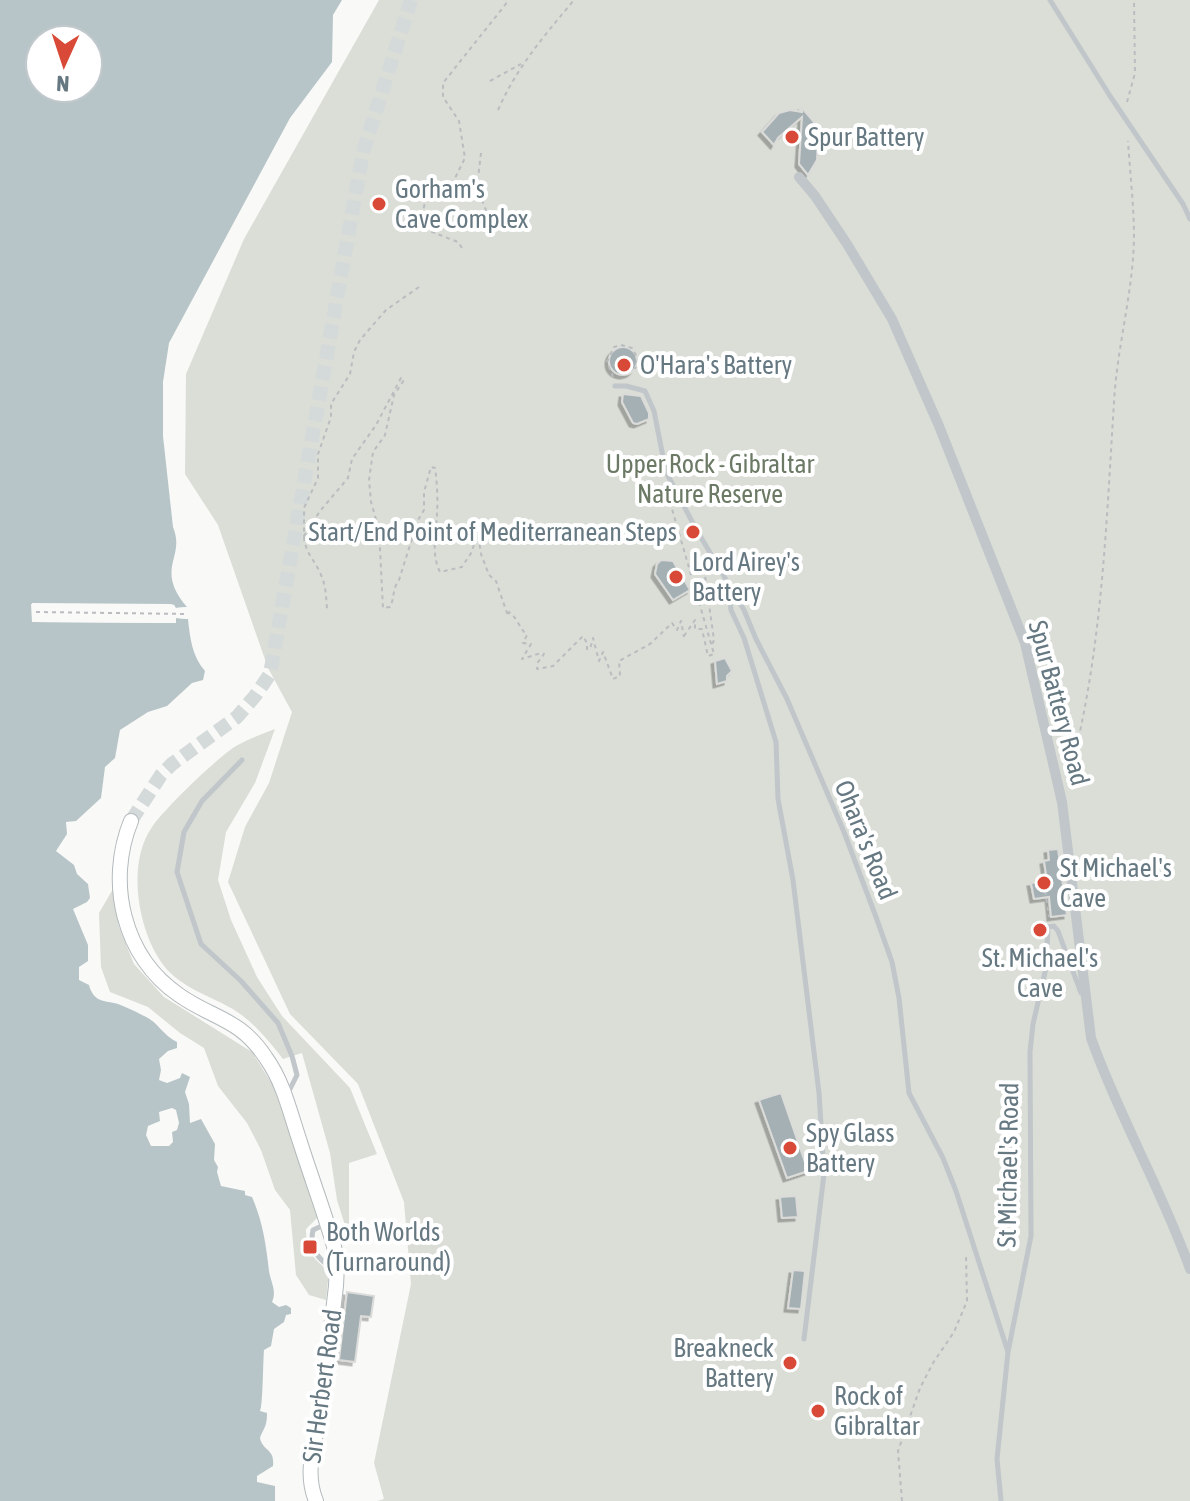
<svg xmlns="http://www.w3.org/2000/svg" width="1190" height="1501" font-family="'Asap Condensed',sans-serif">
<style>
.green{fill:#daded7}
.water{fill:#b8c5c8;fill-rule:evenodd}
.pier{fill:#f9f9f7}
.building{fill:#a5b0b4;stroke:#dbdbd9;stroke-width:2;filter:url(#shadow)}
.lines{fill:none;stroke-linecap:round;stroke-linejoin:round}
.secondary-tunnel{stroke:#d4d9da;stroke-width:14;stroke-dasharray:14 7;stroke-linecap:butt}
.secondary-casing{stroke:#b3babd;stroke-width:16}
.path{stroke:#b9bdbf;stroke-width:2;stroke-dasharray:4 4;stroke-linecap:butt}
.service{stroke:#c0c6c9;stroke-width:5}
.minor{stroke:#c0c6c9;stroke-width:10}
.secondary{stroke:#fff;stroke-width:14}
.poi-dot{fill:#d94937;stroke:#fff;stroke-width:3}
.labels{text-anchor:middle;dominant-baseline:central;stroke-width:8;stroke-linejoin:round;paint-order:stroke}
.poi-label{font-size:26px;fill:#667881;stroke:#fff;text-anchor:start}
.park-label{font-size:26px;fill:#6b7965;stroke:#fff}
.street-label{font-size:26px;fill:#667881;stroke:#fff}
</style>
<defs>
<filter id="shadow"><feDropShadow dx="-3.5" dy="3.5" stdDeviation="0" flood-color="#0004"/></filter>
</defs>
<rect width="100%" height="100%" fill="#f9f9f7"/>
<path class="green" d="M379,0h811v1501h-813l7,-2 -10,-36 37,-179 -7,-82 -46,-118 -68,-70 -62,-132 17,-55 24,-44 23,-71 -24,-44 -50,-143 -33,-51 1,-100 58,-135z
M275,729l-20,54 -29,49 -8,48 13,40 26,57 25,39 68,72 27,66 -28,9v75l-12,-38 -7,-47 -28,-100 -19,6c-15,-19 -31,-39 -52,-51 -23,-13 -49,-20 -67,-42 -26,-34 -38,-102 -12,-139 12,-18 66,-70 84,-81 12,-7 26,-12 39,-17z
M113,889l6,38 15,37 30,33 88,55 22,35 44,130 -12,12c0,21 6,29 23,42l-3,29 -17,-5 -13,-20 -6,-65 -15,-20 -14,-40 -14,-27 -29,-37 -14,-38 -24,-15 -32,-26 -38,-15 -9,-25 -2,-54z"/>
<path class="water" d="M0,0h342l-9,15 -1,47 -42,56 -121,225 -6,39v54l10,91c13,31 -19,41 14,80l-12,1 -1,-3 -5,-1h-138l1,18 143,1 1,-5 12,1c2,19 4,37 17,52l-2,9 -11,3 -25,23 -19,6 -28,18 -5,28 -10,9 -4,31 -25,23 -10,1 1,12 -11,17 18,14 3,9 11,10 2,14 -3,4 -14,7 15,36v16l-9,6v13l10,5c5,18 15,15 29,19 8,3 17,7 24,11 16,6 20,20 35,27v6l-9,3 -9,8 2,11 -2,10 8,3 13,-5 2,-5 8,4 -5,15 4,12 1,19 11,-4 14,25 -1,16 4,7 -1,5 4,14 24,5v4l7,2c11,25 14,48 17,74 2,12 8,20 3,31l7,5 7,-2 5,3v6l-5,1 -2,7 -10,7 -3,17 -7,4c-1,12 -1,55 -4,61l7,2c0,14 -3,14 -7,25 3,14 15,10 13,28l-16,10v6l18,4v15h-275zM40,40h48v48h-48zM172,1108l4,2 3,13 -2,7 -5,2 1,10 -4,4h-18l-5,-11 2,-9 12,-5 -1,-9z"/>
<path class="pier" d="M32,603l137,1 5,1 2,3 11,-1 1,4 -14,1 -5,-4 -134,-1v11l137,1 4,-5 12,1v4l-12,-1v5l-144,-1z"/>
<path class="building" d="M802,108l12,14 4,16 -1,22 -9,15 -9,-11 3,-47 -24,21 -4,7 -12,-13 17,-19 11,-3 12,2z
M609 361a14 14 0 1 1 28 0a14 14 0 1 1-28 0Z
M623,394l18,2 8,17v6l-12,5 -4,-1 -11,-21z
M661,560l12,1 17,29 -17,10 -18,-26 2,-10z
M725,658l7,13 -5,5v5l-10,3 -2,-23z
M1058,849l9,66 -16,2 -2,-20 -15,2 -3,-16 16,-2 -3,-20 5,-1 -1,-10z
M781,1093l27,78 -21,7 -28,-78z
M796,1196l2,21 -16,1 -2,-21z
M793,1270l12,1 -4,38 -13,-1z
M347,1292l27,4 -3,21 -10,-1 -6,46 -16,-2z"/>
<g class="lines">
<path class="secondary-tunnel" d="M131,821l30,-46 11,-11 65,-47 18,-21 15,-22 93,-522 48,-152"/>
<defs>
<path id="secondary" d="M131,821c-25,61 -8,136 48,174 34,24 61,23 87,63 18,25 24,55 34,84 11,35 24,69 34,104l3,19 -1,21c-5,43 -10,87 -17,130 -4,29 -15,56 -3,85"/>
</defs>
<use href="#secondary" class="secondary-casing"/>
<path class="path" d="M490,81l31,-17
M1127,102l8,-29 -1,-73
M498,110c19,-43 46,-74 76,-110
M481,153l-4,34 14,36
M462,248l-4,-6 -31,-12 -6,-12 5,-19 24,-11 15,-30 -6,-37 -16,-24v-14l66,-83
M419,287l-33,23 -26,30 -6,12 -4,22 -19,30v13l-13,37v24l-14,30v28l16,-25 28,-33 4,-19 24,-34 25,-47 3,2 -10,15 -9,40 -12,17 -4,28 2,22 8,28 4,78 7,-1c5,-10 2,-18 9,-27l19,-60 6,-10v-18l7,-25 4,1c2,14 3,31 2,46 -1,19 -6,41 3,58l22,-5c3,-6 10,-13 11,-19 3,-10 0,-20 3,-30
M613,377l-6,-15 7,-15 7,-2 11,3 6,11 -3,10
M670,502l44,152
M476,521l5,33 8,21 7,6 12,35 1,-4c8,5 10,16 18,23l-4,8 8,1 -9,15 19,-6 3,1 -6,8 -1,7 16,-3 30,-30 4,7v6h3l3,-11 6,23 4,-9 10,27 7,-3 -1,-15 31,-17 22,-21 5,7 4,-9 3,16
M304,537c1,16 11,23 17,38 5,11 5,21 6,34
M703,561l11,79 -2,5
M36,612l152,2
M684,636l11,-16v9h7l6,27 6,-2
M1069,777c33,-122 37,-249 45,-375 3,-55 19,-109 20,-164 0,-32 -4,-65 -6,-97
M1044,883l5,34
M902,1501l-4,-50 22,-63 13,-25 21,-31 13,-31 -1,-47"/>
<path class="service" d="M1050,0l60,96 73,108 7,15
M615,386h11l19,5 9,20 12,61 30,57 48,81 12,29 31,60 57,133 32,85 16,45 7,36 10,95 34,65 13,33 52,161
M729,589l2,21 13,28 32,104 2,57 15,81 26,213 5,81 -20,165
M242,760l-40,41 -18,31 -7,40 24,72 40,37 37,42 14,33 5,19 -9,18
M326,1224l-13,6c-4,18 5,30 20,38
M1001,1501l-4,-42 11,-107 23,-116 -1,-184 3,-28 13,-56 2,-41 6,-1 4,5 23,62"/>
<path class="minor" d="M799,177l16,19 32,48 45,75 47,107 86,217 37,159 29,236c28,79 71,152 99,231"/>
<use href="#secondary" class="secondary"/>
</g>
<g class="poi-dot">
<circle cx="792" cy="137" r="8"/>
<circle cx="379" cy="204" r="8"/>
<circle cx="624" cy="365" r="8"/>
<circle cx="693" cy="532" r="8"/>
<circle cx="676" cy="577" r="8"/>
<circle cx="1044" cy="883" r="8"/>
<circle cx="1040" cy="930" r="8"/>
<circle cx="790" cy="1148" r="8"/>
<rect x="302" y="1239" width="16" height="16" rx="4"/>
<circle cx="790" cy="1363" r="8"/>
<circle cx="818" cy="1411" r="8"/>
</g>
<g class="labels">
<g class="poi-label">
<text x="808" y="137">Spur Battery</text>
<text x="395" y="189">Gorham's<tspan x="395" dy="30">Cave Complex</tspan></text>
<text x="640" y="365">O'Hara's Battery</text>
<text x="677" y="532" text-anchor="end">Start/End Point of Mediterranean Steps</text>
<text x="692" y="562">Lord Airey's<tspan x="692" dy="30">Battery</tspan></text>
<text x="1060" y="868">St Michael's<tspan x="1060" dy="30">Cave</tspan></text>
<text x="1040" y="958" text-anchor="middle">St. Michael's<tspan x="1040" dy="30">Cave</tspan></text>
<text x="806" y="1133">Spy Glass<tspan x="806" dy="30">Battery</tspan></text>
<text x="326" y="1232">Both Worlds<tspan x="326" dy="30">(Turnaround)</tspan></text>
<text x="774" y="1348" text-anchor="end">Breakneck<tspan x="774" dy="30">Battery</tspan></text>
<text x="834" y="1396">Rock of<tspan x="834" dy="30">Gibraltar</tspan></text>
</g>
<g class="park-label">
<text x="710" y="464">Upper Rock - Gibraltar<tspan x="710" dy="30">Nature Reserve</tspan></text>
</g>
<g class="street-label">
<text transform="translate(1059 703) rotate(75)">Spur Battery Road</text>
<text transform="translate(866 840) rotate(68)">Ohara's Road</text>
<text transform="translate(1008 1165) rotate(-89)">St Michael's Road</text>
<text transform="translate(322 1386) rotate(-82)">Sir Herbert Road</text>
</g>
</g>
<g transform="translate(64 64) rotate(183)"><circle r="38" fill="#ffffff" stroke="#c2c9cd" stroke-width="2"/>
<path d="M0-6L14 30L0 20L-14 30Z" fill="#d94937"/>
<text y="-12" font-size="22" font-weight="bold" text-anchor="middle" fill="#667881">N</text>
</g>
</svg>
